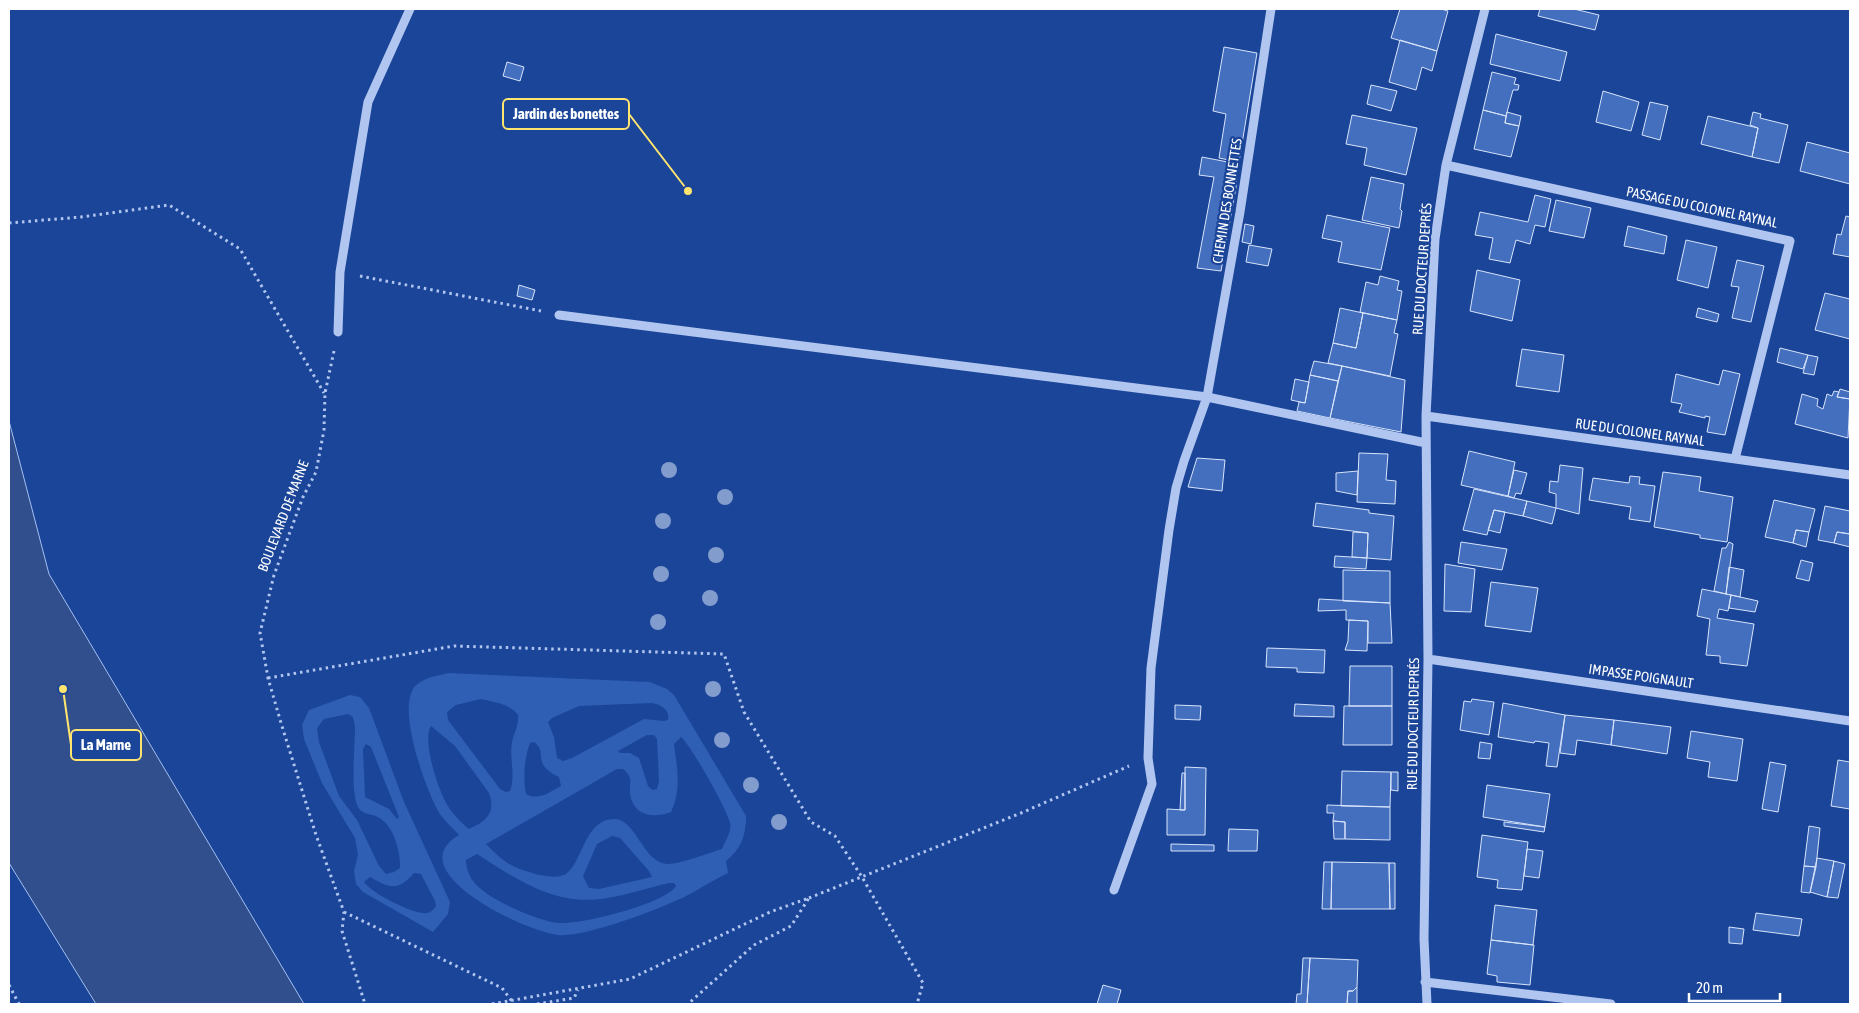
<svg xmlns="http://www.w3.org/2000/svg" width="1859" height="1013" font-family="'Asap Condensed',sans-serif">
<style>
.green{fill:#2f5eb5;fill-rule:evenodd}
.water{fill:#314f8d;stroke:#a3c0f2}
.building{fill:#446ebe;stroke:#d7e4fb}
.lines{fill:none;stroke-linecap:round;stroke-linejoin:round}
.path{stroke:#b0c6f0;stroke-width:3;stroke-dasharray:2.5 4;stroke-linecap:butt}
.minor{stroke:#b0c6f0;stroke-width:9}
.tree{fill:#829cce}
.labels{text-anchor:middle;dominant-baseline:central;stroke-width:4.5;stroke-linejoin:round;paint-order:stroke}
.street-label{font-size:14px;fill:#fff;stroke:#1b4598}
.leader{fill:none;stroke:#ffe46f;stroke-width:2}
.callout-dot{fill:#ffe46f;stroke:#1b4598;stroke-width:2}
.callout{fill:#1b4598;stroke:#ffe46f;stroke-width:2}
.callout-label{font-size:15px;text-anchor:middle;font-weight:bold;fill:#fff}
</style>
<rect width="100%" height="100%" fill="#1b4598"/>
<path class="green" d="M449,673l201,9 17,7 7,6 72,121c0,20 -5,33 -20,45l2,12c-13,6 -24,13 -36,20 -26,14 -107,45 -134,42 -32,-3 -161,-64 -99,-100 -7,-8 -17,-16 -22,-26 -13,-25 -37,-93 -25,-118 6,-13 25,-15 37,-18zM481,699c12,3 30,5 37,16 1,10 -4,18 -6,27 -3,16 4,33 -2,49l-4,1 -6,-3 -52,-69 -1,-8 9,-7zM651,703c9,1 19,6 17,17l-4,1 -20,-2 -72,39 -9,3 -6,-3 -3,-21 -6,-15 4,-4 27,-12zM431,726l24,20 34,47c7,20 -2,28 -20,36 -10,-8 -19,-18 -25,-30 -7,-15 -22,-59 -13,-73zM647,735h7l3,4 2,42 -2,8 -5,1 -4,-4 -9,-28 -9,-5h-10l-2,-2zM681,737c9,7 47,74 49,86 2,9 -5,18 -8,26 -17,5 -36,13 -52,15 -26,2 -33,-43 -54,-45 -31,-2 -33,42 -49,54 -11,10 -50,-3 -61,-11 -7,-5 -14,-12 -20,-18l131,-75h6c11,9 6,13 7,24 3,23 23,26 41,19 11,-23 6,-45 3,-68zM534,742c15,11 -4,21 25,35l2,9c-11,6 -23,15 -35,8 -3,-15 -2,-35 4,-51zM612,836l8,2 29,33 3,6 -53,12 -10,-1 -6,-12 14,-32zM477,854c38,24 75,51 124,45 23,-3 46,-11 68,-16h5l2,3c-11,18 -96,39 -118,37 -22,-3 -72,-24 -85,-42 -4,-5 -7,-14 -7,-21z
M350,695l10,2 9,11 35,94 46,100 -2,12 -15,18 -70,-40 -7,-8 -2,-13 4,-16 -3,-17 -33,-55 -18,-44 -2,-14 7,-15zM348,714l5,3 2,10c0,20 -5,63 3,80 5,9 16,6 23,12 13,9 20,34 19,49l-6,4 -8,2 -7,-8 -22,-46 -18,-24 -20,-54 -2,-14 7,-9zM366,744l5,3 28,70 -2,2 -8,-10 -24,-12 -2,-48zM414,873l7,1 14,27 1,5c-2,3 -4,6 -9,7 -13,2 -56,-20 -63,-31l6,-5c19,11 28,15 44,-4z"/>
<path class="water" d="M9,421l40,153 255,430h-208l-87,-141z"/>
<path class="building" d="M1400,9h41l7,2 -11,40 -46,-13z
M1540,9h34l25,6 -4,15 -57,-14z
M1496,34l71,18 -7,29 -70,-17z
M1400,40l37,11 -5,20 -10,-4 -6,23 -27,-8z
M1224,47l33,6 -18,109 -20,-4 7,-44 -13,-3z
M507,62l17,5 -4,14 -17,-5z
M1492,72l24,6 -2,6 5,1 -1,5h-5l-7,26 -23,-6z
M1371,85l26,6 -6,20 -24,-7z
M1603,91l36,11 -8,29 -35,-9z
M1650,102l18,4 -8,34 -18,-5z
M1483,110l23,6 -1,7 14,3 -8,31 -37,-8z
M1507,112l14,4 -2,10 -14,-3z
M1753,112l8,2 -1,4 28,7 -9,38 -27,-6 6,-29 -8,-3z
M1352,115l65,13 -11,47 -42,-10 3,-17 -21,-4z
M1708,116l50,12 -6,29 -51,-13z
M1807,142l43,11v31l-50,-13z
M1202,157l36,7 -2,23 -15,84 -24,-3 17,-91 -15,-2z
M1371,177l33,7 -4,25 2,2 -3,17 -37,-8z
M1535,195l16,4 -6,28 -10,-2 -5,19 -14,-4 -6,23 -21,-4 4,-21 -18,-3 5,-23 48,10z
M1556,200l35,8 -7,30 -35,-7z
M1327,215l63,13 -9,42 -43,-8 4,-20 -20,-4z
M1846,216l4,1v40l-17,-3 4,-20 4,1z
M1245,224l9,2 -3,18 -9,-2z
M1628,226l39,10 -3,18 -40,-8z
M1686,240l31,7 -9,41 -31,-8z
M1249,245l23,4 -4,17 -22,-4z
M1737,260l27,6 -13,56 -19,-4 7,-31 -8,-1z
M1477,270l43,10 -8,41 -42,-10z
M1380,276l19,5 -2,9 5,1 -5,29 -37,-8 6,-30 12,3z
M519,285l16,5 -3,10 -15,-4z
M1825,293l25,6v40l-35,-9z
M1340,308l23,5 -7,35 -23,-5z
M1698,308l21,6 -2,8 -21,-5z
M1363,313l34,7 -3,13 4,1 -8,42 -62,-13 5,-20 23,5z
M1780,348l28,7 -5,14 -26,-7z
M1522,349l42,6 -5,37 -43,-6z
M1808,355l10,2 -4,18 -11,-2z
M1314,361l28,5 -4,15 -28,-6z
M1342,366l63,14 -4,52 -71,-14z
M1723,370l17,4 -15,61 -18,-3 3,-15 -5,-1v2l-26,-6 3,-8 -11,-2 5,-28 43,11z
M1310,375l28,6 -8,37 -33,-7 2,-9 6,1z
M1295,379l14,3 -4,21 -14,-3z
M1840,389l10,3v7l-13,-2z
M1834,391l5,1 -2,5 13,2v-2l-2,41 -53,-14 7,-30 16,5 -1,7 6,3 4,-15 5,2z
M1469,451l46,11 -7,34 -47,-11z
M1359,453l29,1 -2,26 10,1 -1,23 -38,-2z
M1197,458l28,2 -3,31 -34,-4z
M1560,465l23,3 -4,46 -23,-6v-14l-7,-2 1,-11 8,1z
M1514,470l13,3 -6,21 -5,-1 -2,5 -6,-2z
M1358,471l-1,24 -21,-4v-18z
M1663,472l38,5 -2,14 34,6 -6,45 -27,-4v-3l-46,-8z
M1630,476l10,1 -1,7 16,2 -5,36 -21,-3 2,-12 -42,-7 4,-22 36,5z
M1474,489l53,12 -4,15 -29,-6 -7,25 -24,-5z
M1774,500l41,9 -6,23 -13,-2 -3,13 -28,-6z
M1527,501l29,7 -4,16 -29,-8z
M1316,503l53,7v3l25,3 -3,44 -24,-2 1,-25 -55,-7z
M1825,506l25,5v23l-13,-2 -3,11 -16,-3z
M1494,510l11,2 -5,21 -12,-3z
M1796,530l13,2 -3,15 -13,-4z
M1353,532l15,1 -1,25 -15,-1z
M1837,532l13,2v13l-16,-4z
M1461,542l46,7 -5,21 -44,-7z
M1729,542l4,2 -7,50 -12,-3 8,-43h4z
M1335,556l32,2 -1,11 -32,-2z
M1801,560l12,3 -4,18 -13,-3z
M1445,564l30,5 -4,43 -27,-1z
M1729,567l15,3 -4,27 -14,-3z
M1343,570l47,1v32l-47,-2z
M1491,582l47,6 -7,44 -46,-6z
M1702,589l29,6 -3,16 -9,-2 -2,9 37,6 -7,42 -27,-3v-7l-14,-1 4,-36 -13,-3z
M1731,595l27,6 -3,11 -26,-4z
M1319,599l71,4 2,40h-24v-22l-22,-1v-10l-28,1z
M1349,620l19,1 -1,30 -22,-1 3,-9z
M1267,648l58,2 -1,23 -27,-1v-4l-31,-1z
M1350,666h42v40h-43z
M1472,699l22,3 -5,33 -29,-5 4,-29 7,1z
M1503,703l62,12 -8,52 -11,-1 3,-23 -14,-2 -1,2 -36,-6z
M1295,704l39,2v11l-40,-1z
M1175,705l26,1 -1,14 -25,-1z
M1344,706h48v39h-49z
M1565,715l49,5 -3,25 -34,-5 -2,15 -15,-2z
M1614,720l57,7 -4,27 -56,-9z
M1691,731l52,8 -6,42 -29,-4 2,-15 -23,-4z
M1480,742l12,2 -2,15 -12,-1z
M1838,760l12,2v47l-19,-3z
M1770,762l16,3 -8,47 -16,-3z
M1185,767l21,1 -1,67h-38v-26l18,1z
M1342,771l49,1 -1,35 -49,-1z
M1391,772h7v19l-7,-1z
M1182,773h3v37h-5z
M1487,785l63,9 -5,33 -62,-10z
M1327,805l63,2v33l-45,-1v-17l-12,-1 1,-8h-7z
M1333,821l12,1v17h-11z
M1504,822l41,5 -1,5 -40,-6z
M1809,826l11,2 -4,39 -12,-1z
M1229,829l29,1 -1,21h-29z
M1482,835l46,7 -6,48 -25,-2 1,-8 -21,-3z
M1171,844l43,1v6h-43z
M1527,849l16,2 -4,27 -15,-2z
M1817,858l17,3 -7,36 -17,-5z
M1834,861l11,3 -7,34 -11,-1z
M1324,862h8l-1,47h-9z
M1332,862l57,1 1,46h-59z
M1389,863h6v46h-5z
M1804,866l12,1 -6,26 -9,-1z
M1495,905l42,5 -4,35 -42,-5z
M1756,913l46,6 -3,17 -46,-6z
M1729,927l15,2 -2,15 -13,-1z
M1491,940l43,5 -4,40 -33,-3v-6l-10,-2z
M1303,958h7l-3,46h-11l1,-10h4z
M1310,958l48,2 -1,27 -4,4h-5l-1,13h-40z
M1103,985l18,5 -4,14h-20z
M1357,987v17h-10l1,-13h5z"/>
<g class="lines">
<path class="path" d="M9,223l72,-6 88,-12 71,44 84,144
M360,276l181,35
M334,351l-9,42 -1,37 -8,42 -13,25 -29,78 -14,58 8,45 13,45 35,112 28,77 -2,19 23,73
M268,678l186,-32 270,8 20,58 67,110 24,14 27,41 61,106 -6,21
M809,898l212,-85 108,-47
M344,912l158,76 12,16
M9,985l10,19
M492,1004l138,-25 140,-67 39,-14 -18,28 -37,19 -66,59
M537,1004l37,-6 4,-8"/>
<path class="minor" d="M1446,165l344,76 -55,218
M559,315l648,82 219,46
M338,332l2,-60 28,-170 42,-93
M1426,416l424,59
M1428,659l422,62
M1114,890l38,-106 -4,-26 3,-90 18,-138 7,-42 8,-27 23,-64 33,-185 31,-203
M1425,982l186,22
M1427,1004l-3,-65 4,-280 -2,-243 9,-177 11,-74 39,-156"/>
</g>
<g class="tree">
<circle cx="669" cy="470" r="8"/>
<circle cx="725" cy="497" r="8"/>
<circle cx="663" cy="521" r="8"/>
<circle cx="716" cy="555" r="8"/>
<circle cx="661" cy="574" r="8"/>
<circle cx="710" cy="598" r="8"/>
<circle cx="658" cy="622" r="8"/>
<circle cx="713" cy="689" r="8"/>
<circle cx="722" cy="740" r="8"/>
<circle cx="751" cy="785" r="8"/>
<circle cx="779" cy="822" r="8"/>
</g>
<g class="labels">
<g class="street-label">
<text transform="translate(1227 201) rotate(-81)">CHEMIN DES BONNETTES</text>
<text transform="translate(1702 207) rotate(12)">PASSAGE DU COLONEL RAYNAL</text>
<text transform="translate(1422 269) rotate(-86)">RUE DU DOCTEUR DEPRÉS</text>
<text transform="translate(1640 432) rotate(8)">RUE DU COLONEL RAYNAL</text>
<text transform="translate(283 516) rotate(-69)">BOULEVARD DE MARNE</text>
<text transform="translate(1641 676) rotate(8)">IMPASSE POIGNAULT</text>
<text transform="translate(1413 724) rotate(-89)">RUE DU DOCTEUR DEPRÉS</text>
</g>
</g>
<path class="leader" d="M688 191L629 114M63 689L71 745"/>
<g class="callout-dot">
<circle cx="688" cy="191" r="5"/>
<circle cx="63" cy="689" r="5"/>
</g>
<g class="callout">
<rect x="503" y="99" width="126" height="30" rx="5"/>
<rect x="71" y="730" width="70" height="30" rx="5"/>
</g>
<g class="callout-label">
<text x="566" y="119">Jardin des bonettes</text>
<text x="106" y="750">La Marne</text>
</g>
<rect width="1859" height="1013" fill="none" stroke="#ffffff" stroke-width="20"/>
<path d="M1689 993v8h91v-8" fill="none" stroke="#ffffff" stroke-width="2.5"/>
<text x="1696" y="993" font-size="15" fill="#ffffff" stroke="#1b4598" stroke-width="4" paint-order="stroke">20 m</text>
</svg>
